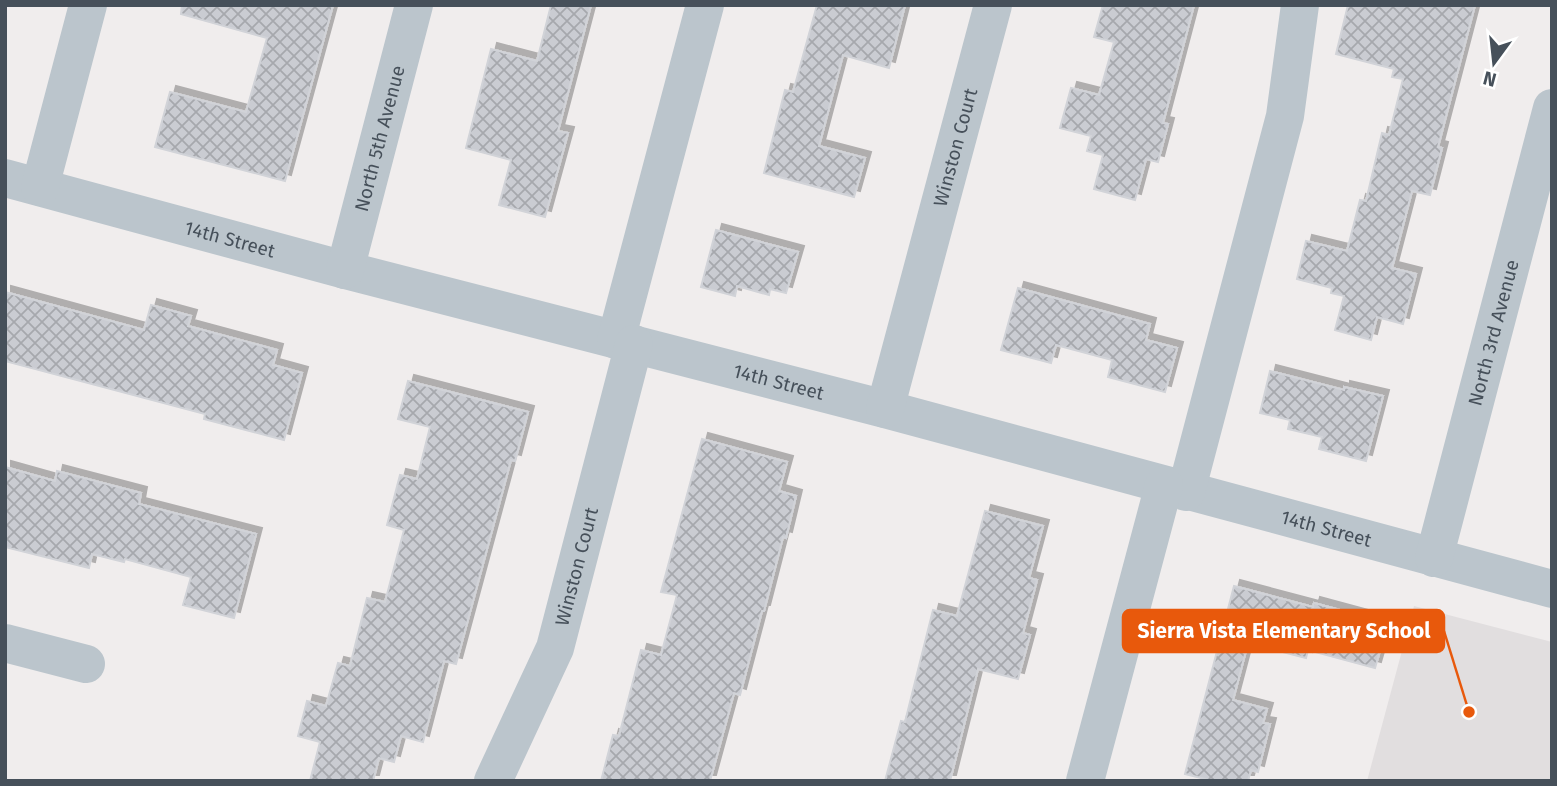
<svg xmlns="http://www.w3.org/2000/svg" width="1557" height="786" font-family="'Fira Sans',sans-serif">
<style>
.education{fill:#e1dedf}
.building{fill:url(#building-cross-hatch);stroke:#d1d3d8;stroke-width:2;filter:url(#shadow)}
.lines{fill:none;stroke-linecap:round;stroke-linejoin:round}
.minor{stroke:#bbc5cc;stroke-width:38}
.labels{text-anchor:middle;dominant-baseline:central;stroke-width:5;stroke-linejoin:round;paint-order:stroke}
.street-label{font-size:19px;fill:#46505a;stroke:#fff}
.leader{fill:none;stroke:#e8590c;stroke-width:2.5}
.callout-dot{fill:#e8590c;stroke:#fff;stroke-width:2.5}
.callout{fill:#e8590c;stroke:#e8590c;stroke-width:2.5}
.callout-label{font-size:21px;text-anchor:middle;font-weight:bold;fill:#fff}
</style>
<defs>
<pattern id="building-cross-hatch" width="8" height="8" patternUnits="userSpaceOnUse" patternTransform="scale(1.75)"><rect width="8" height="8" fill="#caccd2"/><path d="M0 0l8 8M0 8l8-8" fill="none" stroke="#a6a8ad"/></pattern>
<filter id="shadow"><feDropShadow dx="6" dy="-6" stdDeviation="0" flood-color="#0004"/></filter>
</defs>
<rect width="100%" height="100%" fill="#f0eded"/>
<path class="education" d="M1414,606l138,36v139h-185z"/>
<path class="building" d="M182,5h151l-48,176 -130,-34 15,-55 76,20 21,-74 -86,-24z
M551,5h40l-33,126 10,2 -23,84 -46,-12 12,-45 -45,-12 25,-99 46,12z
M817,5h88l-16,63 -46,-13 -24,91 46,12 -11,39 -90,-24 21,-83 8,2z
M1103,5h91l-31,118 5,1 -10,38 -12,-3 -11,41 -41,-11 9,-34 -16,-4 4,-15 -31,-8 11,-40 28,7 15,-53 -20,-5z
M1348,5h127l-37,142 4,1 -12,47 -18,-4 -20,77 24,6 -13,50 -26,-7 -6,23 -36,-10 9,-34 -13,-3 1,-5 -35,-9 9,-38 41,10 13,-51 6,1 16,-68 7,2 14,-56 -11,-2 2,-8 -58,-15z
M716,230l82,22 -12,41 -16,-4 -1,6 -32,-9 -2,10 -34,-9z
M1018,288l132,36 -4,16 31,8 -12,44 -57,-15 4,-17 -56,-15 -5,18 -50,-13z
M5,292l139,38 7,-25 40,11 -3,10 89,24 -4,15 29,8 -18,67 -80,-21 1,-5 -200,-53z
M1270,371l74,19v-3l39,9 -17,65 -47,-12 3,-12 -34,-8 2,-9 -30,-7z
M408,381l120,31 -13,49 -4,-1 -55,204 -12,-3 -21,81 -22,-6 -7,26 -15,-4 -6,23h-63l10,-39 -22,-6 9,-35 19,5 12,-43 12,3 17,-68 18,4 19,-72 -17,-5 13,-50 17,4 13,-52 -32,-8z
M702,439l85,23 -8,29 17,5 -10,42 -3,-1 -19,74h-2l-22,84 -6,-2 -24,88h-109l12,-46 6,1 22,-86 20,5 16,-60 -16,-3z
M5,467l50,14 2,-10 84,22 -2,11 117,30 -22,84 -51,-13 8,-28 -66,-18 -1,3 -32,-8 -3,14 -84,-21z
M985,511l58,15 -14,52 8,2 -14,53 7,2 -12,44 -40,-10 -28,112h-65l16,-60 4,1 28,-112 24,6z
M1234,586l79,21 1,-4 74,20 -13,45 -67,-18 -2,8 -58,-15 -15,57 34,9 -4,14 7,1 -12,48 -7,-2 -3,11h-35l-28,-7z"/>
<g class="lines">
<g class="minor">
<path id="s1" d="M5,178l340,92 540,139 667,180"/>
<path d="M40,187l48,-182"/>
<path id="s2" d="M345,270l69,-265"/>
<path d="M616,340l89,-335"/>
<path id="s3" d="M885,409l108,-404"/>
<path d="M1186,492l99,-376 15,-111"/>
<path id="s4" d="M1434,558l118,-450"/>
<path d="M5,643l81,21"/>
<path id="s5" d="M493,781l62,-133 79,-304"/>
<path d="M1085,781l79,-296"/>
</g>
</g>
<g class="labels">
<g class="street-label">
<text stroke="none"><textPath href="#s2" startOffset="136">North 5th Avenue</textPath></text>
<text stroke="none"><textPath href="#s3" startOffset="271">Winston Court</textPath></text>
<text stroke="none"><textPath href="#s1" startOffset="233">14th Street</textPath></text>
<text stroke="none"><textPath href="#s4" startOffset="233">North 3rd Avenue</textPath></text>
<text stroke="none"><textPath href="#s1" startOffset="800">14th Street</textPath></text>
<text stroke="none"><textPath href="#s1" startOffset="1367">14th Street</textPath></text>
<text stroke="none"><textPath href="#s5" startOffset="231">Winston Court</textPath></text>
</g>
</g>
<path class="leader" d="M1469 712L1444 631"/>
<circle class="callout-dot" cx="1469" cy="712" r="7"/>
<rect class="callout" x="1123" y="610" width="321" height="42" rx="7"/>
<g class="callout-label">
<text x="1284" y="638">Sierra Vista Elementary School</text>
</g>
<rect width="1557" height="786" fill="none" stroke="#46505a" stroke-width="14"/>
<g transform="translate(1494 63) rotate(195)" stroke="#ffffff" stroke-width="5" paint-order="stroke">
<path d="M0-5L12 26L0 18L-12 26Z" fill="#46505a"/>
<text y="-10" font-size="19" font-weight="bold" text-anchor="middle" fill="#46505a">N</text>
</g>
</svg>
